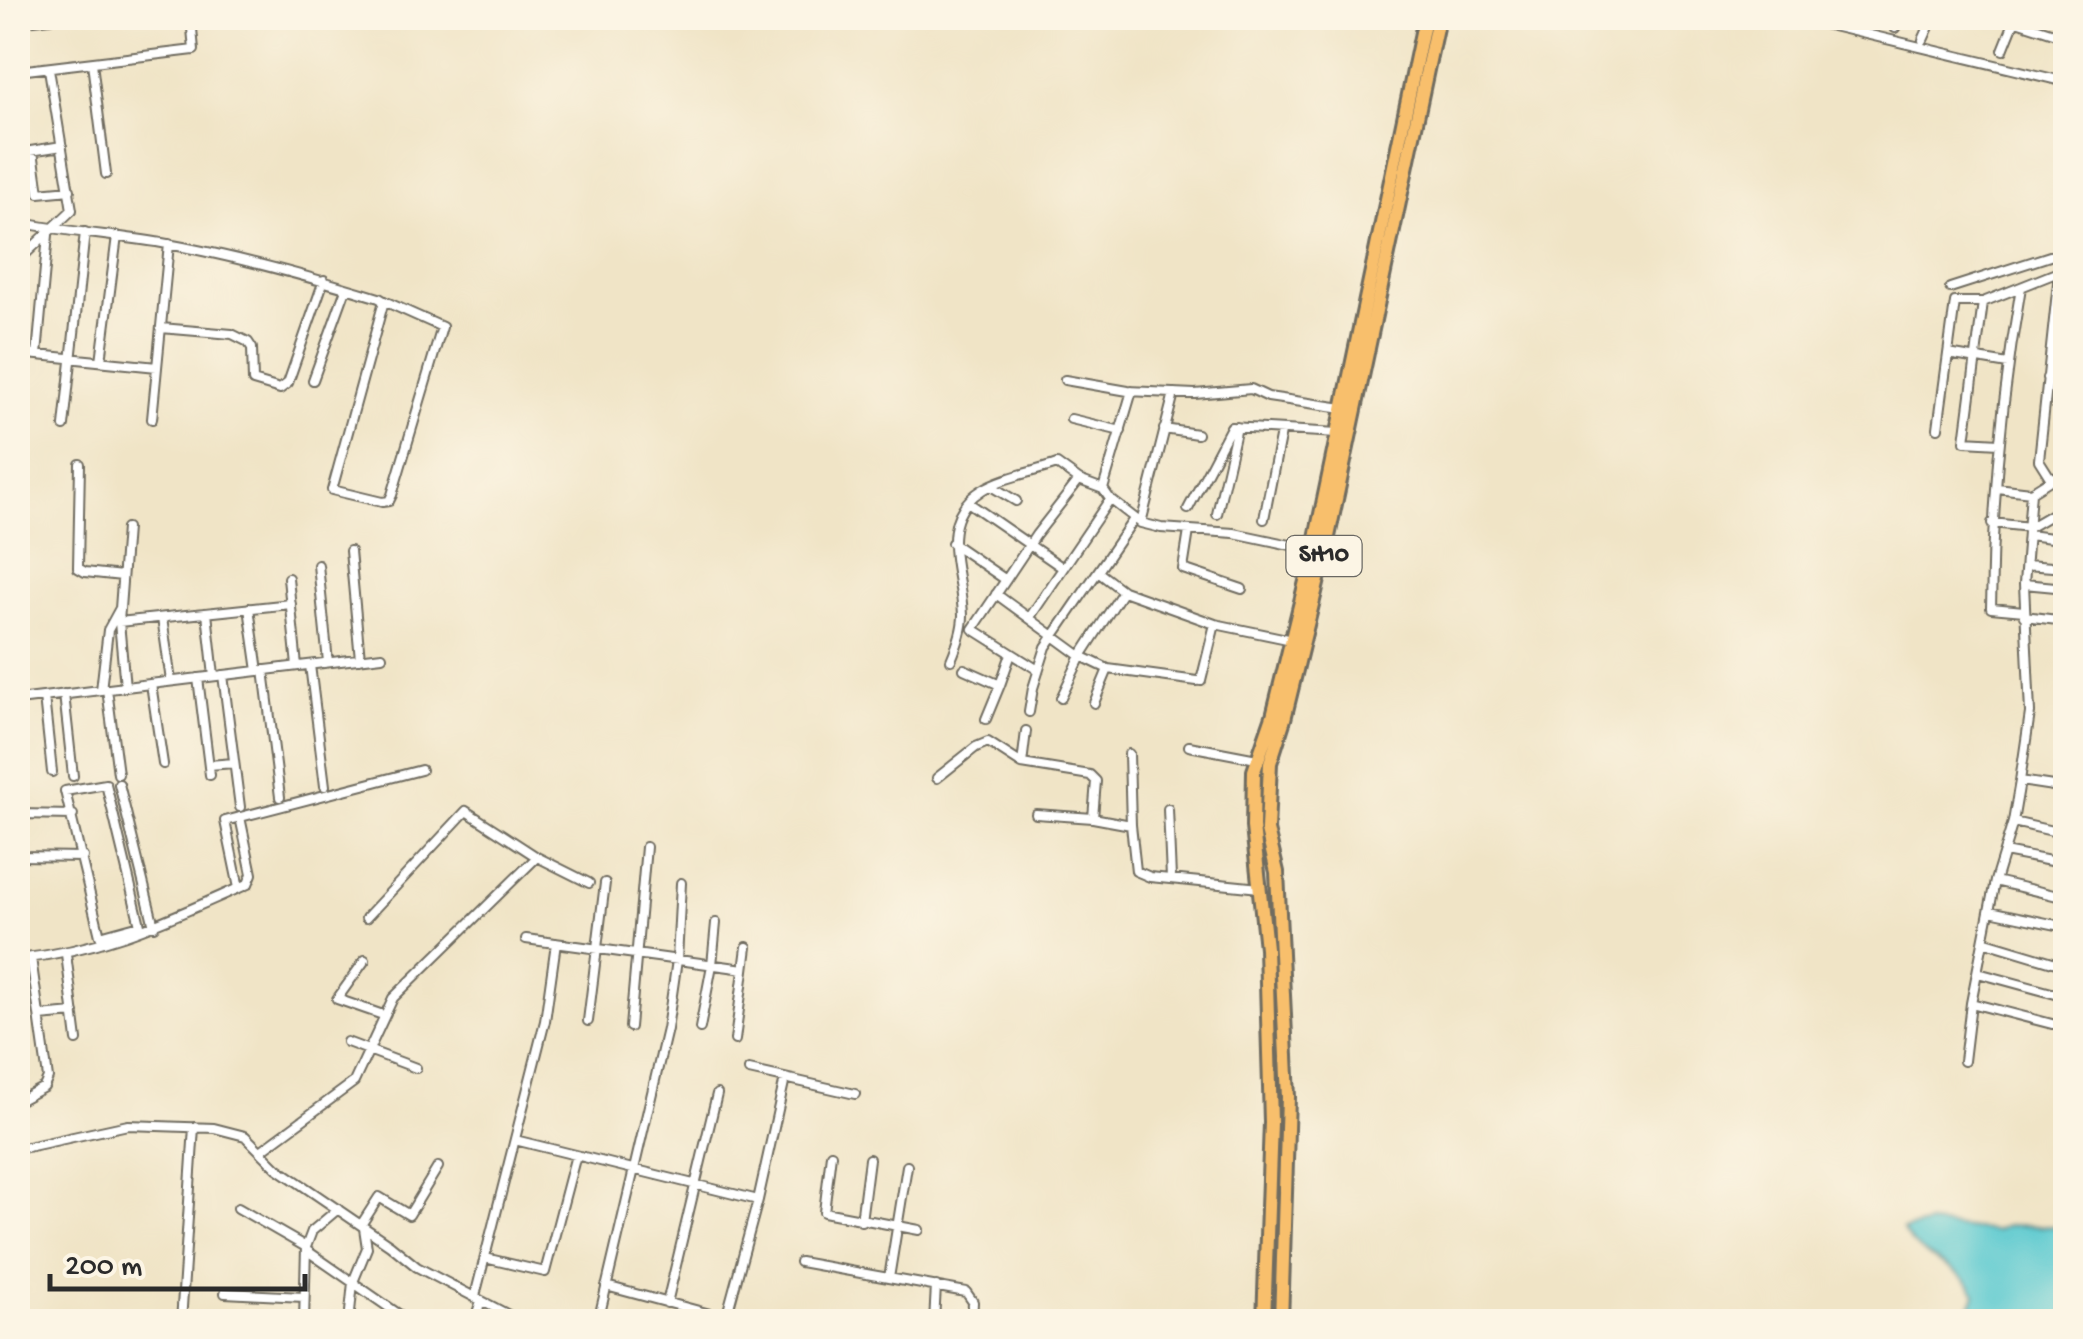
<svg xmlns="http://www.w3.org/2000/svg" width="2083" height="1339" font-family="'Gochi Hand',sans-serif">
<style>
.water{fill:#5dcad0;stroke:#447a7e;stroke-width:2.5}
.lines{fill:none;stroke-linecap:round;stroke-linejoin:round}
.street-casing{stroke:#706c61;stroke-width:12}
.primary-casing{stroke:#706c61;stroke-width:18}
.street{stroke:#fff;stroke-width:8}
.primary{stroke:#f8bf6c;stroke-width:12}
.labels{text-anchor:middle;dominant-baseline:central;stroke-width:10;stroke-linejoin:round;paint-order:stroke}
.shield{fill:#fcf5e5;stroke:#6a6863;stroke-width:2.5}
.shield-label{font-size:25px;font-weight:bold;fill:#2b2b2b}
</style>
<rect width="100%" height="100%" fill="#fcf5e5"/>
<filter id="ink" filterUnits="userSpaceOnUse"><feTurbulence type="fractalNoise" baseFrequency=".01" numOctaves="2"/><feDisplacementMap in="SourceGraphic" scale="20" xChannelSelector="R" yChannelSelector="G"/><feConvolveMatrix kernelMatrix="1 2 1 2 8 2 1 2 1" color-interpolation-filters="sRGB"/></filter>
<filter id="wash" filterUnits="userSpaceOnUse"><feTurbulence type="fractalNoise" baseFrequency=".0048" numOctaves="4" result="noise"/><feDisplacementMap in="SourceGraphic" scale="40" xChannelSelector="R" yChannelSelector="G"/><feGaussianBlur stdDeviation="2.25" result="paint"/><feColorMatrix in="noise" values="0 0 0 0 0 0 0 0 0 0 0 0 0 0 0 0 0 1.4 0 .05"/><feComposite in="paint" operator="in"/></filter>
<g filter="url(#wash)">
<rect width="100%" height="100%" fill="#f0e4c6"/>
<path class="water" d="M1929,1224l66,7 13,-6 57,2v94h-99l10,-27c-16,-31 -58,-33 -73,-64z"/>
</g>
<g filter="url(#ink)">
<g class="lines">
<defs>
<path id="street" d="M1799,18l267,64
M2007,18l59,19
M18,22l32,-4
M1895,28l5,-10
M1923,40l10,-22
M2003,50l12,-30
M92,63l14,111
M18,71l176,-21 -3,-32
M33,151l6,42 31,-3
M18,153l44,-7
M18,222c47,10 96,13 144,21 74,13 145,33 217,55l5,3 58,26 -50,168 -3,6 -7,1 -50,-12 52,-189
M18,261l54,-51 -23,-141
M2021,287c-19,107 -29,212 -30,321l33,3
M1950,288l106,-34 10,-43
M1983,302l-18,139 34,2
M161,328l71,6 16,8 4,6 1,33 27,8 8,-6 36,-103
M18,353l139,14
M1948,354l60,10
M37,355l11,-120
M101,361l16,-125
M2047,378l19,-8
M313,380l33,-91
M1065,380l63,11 67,3 56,-5 17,8 75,11
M152,419l17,-175
M1071,419l50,12
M64,426l21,-194
M1938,428l17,-126h28l83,-33
M1164,429l33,5
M80,464l-2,104 7,4 37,4
M2051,479l-12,-19 20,-187
M991,486l25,15
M1997,488l34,4 -7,92 6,129 -10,68 46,7
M1103,489l29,-98
M2031,492l35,-22
M969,503l94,65
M1188,509l43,-82 107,6
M1217,514l20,-87
M1264,519l17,-87
M1141,523l33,-130
M1992,523l38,4 36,-21
M1189,531l-6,38 59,20
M2029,535l37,5
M952,543l54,37
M350,551l10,108
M318,565l10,97
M2026,565l40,3
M288,578l9,88
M2024,584l42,4
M1123,591l92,33 77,16
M996,594l85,62 27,13 -14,34
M249,608l9,63
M207,613l7,63
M2024,616l42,5
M1030,617l80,-118
M162,618l9,63
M119,622l172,-18
M951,660c6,-14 12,-30 12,-45 -1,-42 -29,-95 19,-125 21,-13 52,-18 75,-26l22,16 24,9 7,10 31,24 20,5 73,5 80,17
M310,665l15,121
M964,669l36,16 11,-31
M1108,669l89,12
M264,670l16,127
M1038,670l-65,-41 63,-94 43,-55
M223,675l17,132
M198,678l12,97
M1201,681l14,-57
M151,684l12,80
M125,687l-6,-65 7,-94
M107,689l11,85
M101,690l7,-60 12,-22
M64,694l9,82
M44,697l8,75
M1061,698l20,-42 42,-65 -25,-19
M18,700l364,-44
M1029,712l4,-24 13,-41 88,-128
M986,719l14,-34
M1026,731l-4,33 68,11 6,6 -3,37
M1189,746l68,13
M1129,754l2,71 5,46 14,6 110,11
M209,765l25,-2
M937,778l39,-31 12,-5 34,22
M106,784l34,141 -40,11 -35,-145z
M119,784l35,142
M2061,787l5,-50
M1168,809l3,69
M18,814l55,1
M1036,814l57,4 38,7
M2013,822l53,12
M2004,852l62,12
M18,856l65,1
M1995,881l71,17
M239,888l-14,-67 196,-51
M1990,911l76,16
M366,918l100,-107 71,46 52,26
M526,939l218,30
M1986,942l80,24
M66,954l11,86
M18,959c89,-9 150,-40 230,-75l4,-10 -12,-57
M365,960l-28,39 46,16
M1978,973l81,22
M1971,1003l81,21
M40,1016l34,-3
M588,1021l17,-138
M630,1027l16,-180
M700,1028l12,-63 4,-42
M735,1040l12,-93
M347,1042l69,26
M1964,1061l7,-58 24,-122 18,-59 7,-41
M749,1070l106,24
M18,1101l26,-14 4,-9 -17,-120
M515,1140l243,60
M18,1149l110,-24 86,3 31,8 32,32 113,77 27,22 105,55
M262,1150l92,-68 39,-84 144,-141
M831,1154l-7,58 95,18
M238,1208l68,39
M861,1221l8,-62
M361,1225l18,-28 30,18 29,-48
M306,1250l104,72
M485,1258l60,14 31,-117
M800,1262l166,30 7,10 -1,20
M889,1278l18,-112
M606,1286l119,32
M225,1293l79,4
M475,1296l70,-275 11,-78
M667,1303l50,-209
M181,1322l13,-195
M304,1322l2,-75 6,-16 26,-22
M349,1322l4,-40 14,-34 -3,-20
M474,1322l7,-21
M598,1322l69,-293 10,-69 4,-77
M725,1322l33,-122 27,-122
M934,1322l2,-36"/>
<path id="primary" d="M1264,1322l7,-200 -5,-174 -13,-121 1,-56 19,-55 39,-159 113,-539
M1281,1322l7,-225 -11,-225 -10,-42 3,-67 14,-44 41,-168 113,-533"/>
</defs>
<use href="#street" class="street-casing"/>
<use href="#primary" class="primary-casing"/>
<use href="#street" class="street"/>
<use href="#primary" class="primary"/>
</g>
</g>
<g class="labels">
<rect class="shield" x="1286.5" y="536" width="75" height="40" rx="8"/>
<g class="shield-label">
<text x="1324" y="556">SH10</text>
</g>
</g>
<rect width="2083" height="1339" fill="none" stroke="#fcf5e5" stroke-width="60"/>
<path d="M50 1274v15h255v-15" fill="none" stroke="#2b2b2b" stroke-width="5"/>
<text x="65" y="1274" font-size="30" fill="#2b2b2b" stroke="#fcf5e5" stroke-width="8" paint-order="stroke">200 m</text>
</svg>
